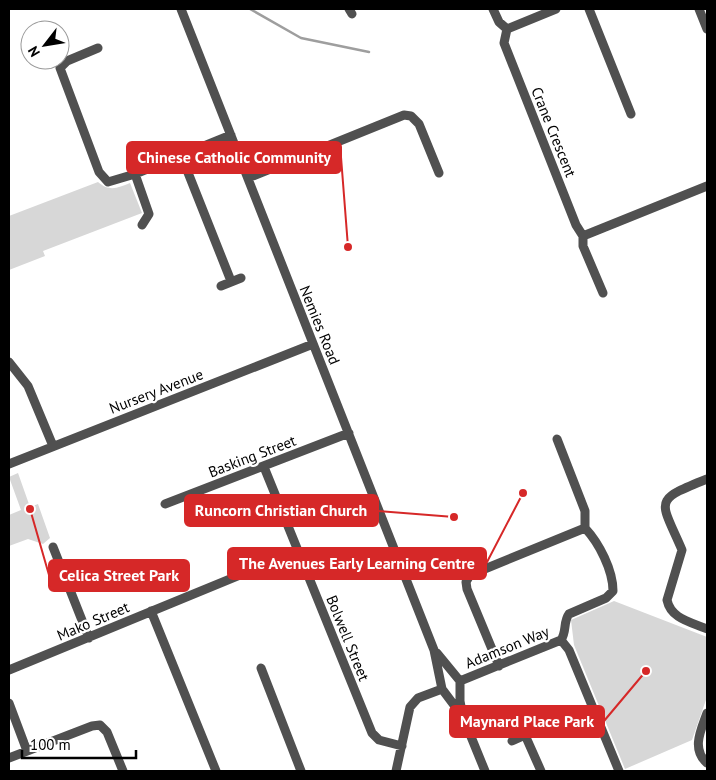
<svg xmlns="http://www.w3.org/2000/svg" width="716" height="780" font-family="'PT Sans',sans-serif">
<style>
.green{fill:#d7d7d7}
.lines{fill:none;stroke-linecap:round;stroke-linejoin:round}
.stream{stroke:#9e9e9e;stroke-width:2.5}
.minor{stroke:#505050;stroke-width:9}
.labels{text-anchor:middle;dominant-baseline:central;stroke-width:4.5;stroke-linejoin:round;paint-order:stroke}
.street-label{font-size:15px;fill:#000;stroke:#fff}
.leader{fill:none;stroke:#d62828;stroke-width:2}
.callout-dot{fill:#d62828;stroke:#fff;stroke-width:2}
.callout{fill:#d62828;stroke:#d62828;stroke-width:2}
.callout-label{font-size:16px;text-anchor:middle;font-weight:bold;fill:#fff}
</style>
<rect width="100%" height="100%" fill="#fff"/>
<path class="green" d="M98,182c11,10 20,6 32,1l12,30 -99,38 2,5 -36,14v-54z
M18,473l12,34 8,-3 12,34 -7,6 -15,-5 -19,7v-31l12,-5 -12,-33z
M614,601l93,36v60l-15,43 -67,29 -51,-124 -3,-25z"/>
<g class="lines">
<path class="stream" d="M250,9l51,29 68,14"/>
<path class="minor" d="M181,9l253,641 8,39 21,28
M349,9l3,5
M493,9l6,13 8,7
M556,9l-49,20 -3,14 72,182 7,11v10l20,47
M589,9l42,105
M699,9l8,20
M98,48l-31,13 -7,7 39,104 9,10 27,-8 96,-39
M181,155l50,126
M135,174l14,40 -7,11
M248,178l156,-63 7,1 8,8 20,49
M583,236l124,-50
M221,286l20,-8
M9,362l19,24 25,60
M9,464l304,-120
M264,467l108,266 7,7 23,6
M707,479c-55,22 -47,20 -25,71l-15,50c4,19 24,22 40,29
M165,504l184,-71
M53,547l36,91
M151,611l65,160
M561,640l8,10 50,121
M437,653l23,28v20l3,16 22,54
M499,666l-32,-77 -1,-7 4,-7 115,-47
M261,668l40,103
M9,670c97,-39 192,-80 289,-119
M460,681l101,-41c6,-9 2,-18 8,-26l37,-16 7,-7c0,-21 -14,-48 -28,-63v-17l-28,-72
M9,703l18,48
M707,713c-6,17 -16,36 0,50
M525,735l16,36
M512,741l29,-13
M9,758l83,-32 8,-1 7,7 16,39
M396,771l14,-64 8,-9 24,-9"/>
</g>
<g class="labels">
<g class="street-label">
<text transform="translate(554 132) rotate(68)">Crane Crescent</text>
<text transform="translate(320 325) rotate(68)">Nemies Road</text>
<text transform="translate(156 391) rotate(-21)">Nursery Avenue</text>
<text transform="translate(252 456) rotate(-21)">Basking Street</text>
<text transform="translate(93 621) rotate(-23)">Mako Street</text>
<text transform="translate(348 638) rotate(68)">Bolwell Street</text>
<text transform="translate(507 647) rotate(-22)">Adamson Way</text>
</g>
</g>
<path class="leader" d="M348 247L341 157M454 517L378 511M523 493L486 564M30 509L49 575M646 671L604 721"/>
<g class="callout-dot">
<circle cx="348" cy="247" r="5"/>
<circle cx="454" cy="517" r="5"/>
<circle cx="523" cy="493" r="5"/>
<circle cx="30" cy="509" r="5"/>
<circle cx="646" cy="671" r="5"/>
</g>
<g class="callout">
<rect x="127" y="142" width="214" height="31" rx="5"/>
<rect x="185" y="495" width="193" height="31" rx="5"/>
<rect x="228" y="548" width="258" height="31" rx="5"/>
<rect x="49" y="560" width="140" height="31" rx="5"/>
<rect x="450" y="706" width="154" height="31" rx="5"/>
</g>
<g class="callout-label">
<text x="234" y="163">Chinese Catholic Community</text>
<text x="281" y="516">Runcorn Christian Church</text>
<text x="357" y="569">The Avenues Early Learning Centre</text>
<text x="119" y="581">Celica Street Park</text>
<text x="527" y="727">Maynard Place Park</text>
</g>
<rect width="716" height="780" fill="none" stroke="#000000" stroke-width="20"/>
<g transform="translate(45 45) rotate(239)"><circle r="24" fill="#ffffff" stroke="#999999"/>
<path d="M0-4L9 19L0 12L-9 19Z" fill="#000000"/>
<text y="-8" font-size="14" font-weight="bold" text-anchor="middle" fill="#000000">N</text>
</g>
<path d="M22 750v8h114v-8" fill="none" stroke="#000000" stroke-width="2.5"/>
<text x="30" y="750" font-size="15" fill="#000000" stroke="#ffffff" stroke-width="4" paint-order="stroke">100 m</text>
</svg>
